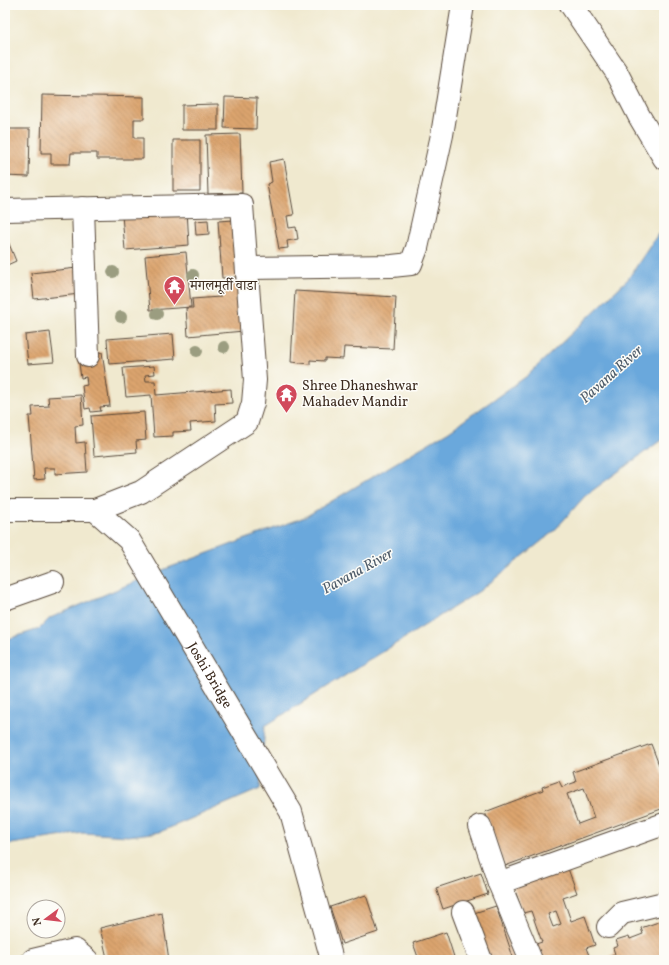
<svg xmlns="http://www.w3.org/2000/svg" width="669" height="965" font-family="Vollkorn,'Noto Serif Devanagari',serif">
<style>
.water{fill:#6aa8dc;stroke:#52697d}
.building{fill:url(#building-back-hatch);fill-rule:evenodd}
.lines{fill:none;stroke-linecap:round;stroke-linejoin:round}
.minor-casing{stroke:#564739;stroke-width:24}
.minor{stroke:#fff;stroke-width:22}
.tree{fill:#9b9d80}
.labels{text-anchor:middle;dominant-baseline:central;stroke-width:3;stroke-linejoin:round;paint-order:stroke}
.poi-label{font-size:14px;fill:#3b2a1e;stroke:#fdfcf7;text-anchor:start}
.street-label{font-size:14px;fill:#3b2a1e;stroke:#fdfcf7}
.water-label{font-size:15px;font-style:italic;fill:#4e5c6a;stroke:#fdfcf7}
</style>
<defs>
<pattern id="building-back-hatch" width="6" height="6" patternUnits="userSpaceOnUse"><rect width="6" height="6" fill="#dca46e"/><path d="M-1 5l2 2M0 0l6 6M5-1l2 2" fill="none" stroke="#b4865a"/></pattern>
</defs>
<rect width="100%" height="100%" fill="#fdfcf7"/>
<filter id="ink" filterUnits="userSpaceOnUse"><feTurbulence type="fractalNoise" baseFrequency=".025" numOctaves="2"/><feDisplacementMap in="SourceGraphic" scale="8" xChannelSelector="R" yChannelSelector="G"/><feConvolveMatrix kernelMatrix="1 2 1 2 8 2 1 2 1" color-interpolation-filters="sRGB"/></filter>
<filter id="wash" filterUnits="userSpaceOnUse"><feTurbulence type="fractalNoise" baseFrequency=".012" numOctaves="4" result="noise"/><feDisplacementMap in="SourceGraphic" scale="16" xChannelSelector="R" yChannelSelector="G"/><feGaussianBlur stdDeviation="0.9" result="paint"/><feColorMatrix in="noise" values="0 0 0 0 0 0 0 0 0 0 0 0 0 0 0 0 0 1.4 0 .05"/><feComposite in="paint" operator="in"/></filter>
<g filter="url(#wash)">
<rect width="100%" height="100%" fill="#f0e9cf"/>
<path class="water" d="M664,228v210l-79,58 -31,35 -73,59 -216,136 -5,63 -100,43 -32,4 -45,-3 -78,12v-205l34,-11 11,-11 110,-47 145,-54 144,-86 78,-55 101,-97 30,-45z"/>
<g id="blocks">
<path class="building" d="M42,95l102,2v22h-10v19h9v21h-46v-6h-26l-1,11h-19v-11h-10z
M225,97l32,1 -1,31 -32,-1z
M218,104v26h-36v-25z
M5,129h25l-1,48 -24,-1z
M240,134l2,59 -34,1 -2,-59z
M173,140h27v51h-27z
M284,159l10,56 -7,1 2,12 7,-1 2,12 -11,2 1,7 -9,1 -12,-65 5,-2 -3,-20z
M187,210l2,35 -64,5 -3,-35z
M208,220l1,14 -13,1 -1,-14z
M234,220l5,57 -17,1 -4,-57z
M5,234l11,27 -11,5z
M186,252l5,55 -41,3 -5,-54z
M77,268l3,26 -46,5 -3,-26z
M240,282l4,49 -56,5 -2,-28h7l-1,-9 28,-2 -1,-13z
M295,291l101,6 -3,52 -49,-2 -1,12 -18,-1v3l-15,-1v4l-19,-2z
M50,332l4,30 -26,2 -3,-29z
M173,334l2,25 -66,5 -2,-25z
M102,352l8,54 -10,1 1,4 -10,1 -1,-4 -5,1 -3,-23 5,-1 -1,-8 -5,1 -3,-22z
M154,366l1,8 -10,1 1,6h9l1,14 75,-6 1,14 -17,1 1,17 -26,2 1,8 -18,1v4l-19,1 -3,-42 -25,2 -3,-29z
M81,395l2,30 -8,1 1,17 9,-1 2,30 -32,2v-6h-11l1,11 -11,1 -5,-64h4l-1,-9 17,-1 -1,-9z
M144,412l2,28 -10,1 1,11 -43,4 -3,-40z
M651,744l13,34v30l-159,58 -20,-54 58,-22 -1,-3 17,-6 3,6 14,-5 -3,-10zM584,788l10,30 -16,6 -11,-30z
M567,866l10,27 -14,5 8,23 14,-5 10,29 -9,3 5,12h-49l-6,-16 6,-2 -11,-31 -8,2 -10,-28zM556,911l5,13 -8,3 -5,-13z
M481,873l7,21 -45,15 -7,-21z
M366,895l12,37 -36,12 -12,-37z
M496,906l18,54h-25l-15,-47z
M162,913l7,47h-54v-4l-8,2 -7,-30z
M664,920v40h-54l-1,-4 6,-2 -2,-6 5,-2 -2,-6 13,-4 1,3 13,-5 -2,-6z
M446,932l9,28h-36l-6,-17z"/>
</g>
</g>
<g filter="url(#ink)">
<use href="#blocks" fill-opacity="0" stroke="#564739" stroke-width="1"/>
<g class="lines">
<defs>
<g id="minor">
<path d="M571,5l46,68 22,43 25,42"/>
<path d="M83,208l5,148"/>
<path d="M5,210l237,-5 13,175 -2,23 -6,19 -106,70 -46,18"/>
<path d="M247,268l145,-2 19,-2 6,-16 25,-113 21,-130"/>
<path id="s1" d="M5,510h90l34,30 162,272 41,148"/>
<path d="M5,599l48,-17"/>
<path d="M480,826l19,57 32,77"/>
<path d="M499,883l165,-59"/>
<path d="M463,912l18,48"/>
<path d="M608,927l14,-14 42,-10"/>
<path d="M33,960l42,-10 12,10"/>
</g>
</defs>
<use href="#minor" class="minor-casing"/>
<use href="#minor" class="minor"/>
</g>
<g class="tree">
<circle cx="113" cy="272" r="6"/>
<circle cx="193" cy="275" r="6"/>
<circle cx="157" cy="314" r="6"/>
<circle cx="121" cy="317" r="6"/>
<circle cx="224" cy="347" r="6"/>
<circle cx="197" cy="351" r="6"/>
</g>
</g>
<defs>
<symbol id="temple-pin" viewBox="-11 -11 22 30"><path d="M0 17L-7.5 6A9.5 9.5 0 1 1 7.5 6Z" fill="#d1495b" stroke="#fdfcf7"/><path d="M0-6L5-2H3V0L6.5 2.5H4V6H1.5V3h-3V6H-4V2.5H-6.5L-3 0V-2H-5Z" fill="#fff"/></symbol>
</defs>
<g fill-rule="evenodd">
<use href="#temple-pin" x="162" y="274" width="25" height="34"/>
<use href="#temple-pin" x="274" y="382" width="25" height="34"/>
</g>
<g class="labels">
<g class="poi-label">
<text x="190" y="286">मंगलमूर्ती वाडा</text>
<text x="302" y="386">Shree Dhaneshwar<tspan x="302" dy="16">Mahadev Mandir</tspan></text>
</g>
<g class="street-label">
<text stroke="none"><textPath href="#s1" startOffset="293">Joshi Bridge</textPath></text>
</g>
<g class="water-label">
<text transform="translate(612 375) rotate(-42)">Pavana River</text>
<text transform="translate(358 572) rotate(-29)">Pavana River</text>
</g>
</g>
<rect width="669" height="965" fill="none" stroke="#fdfcf7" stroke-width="20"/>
<g transform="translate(46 919) rotate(255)"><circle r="19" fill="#fdfcf7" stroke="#afa8a0"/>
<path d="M0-3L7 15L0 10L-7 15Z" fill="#d1495b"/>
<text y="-6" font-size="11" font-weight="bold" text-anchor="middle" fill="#3b2a1e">N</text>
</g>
</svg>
